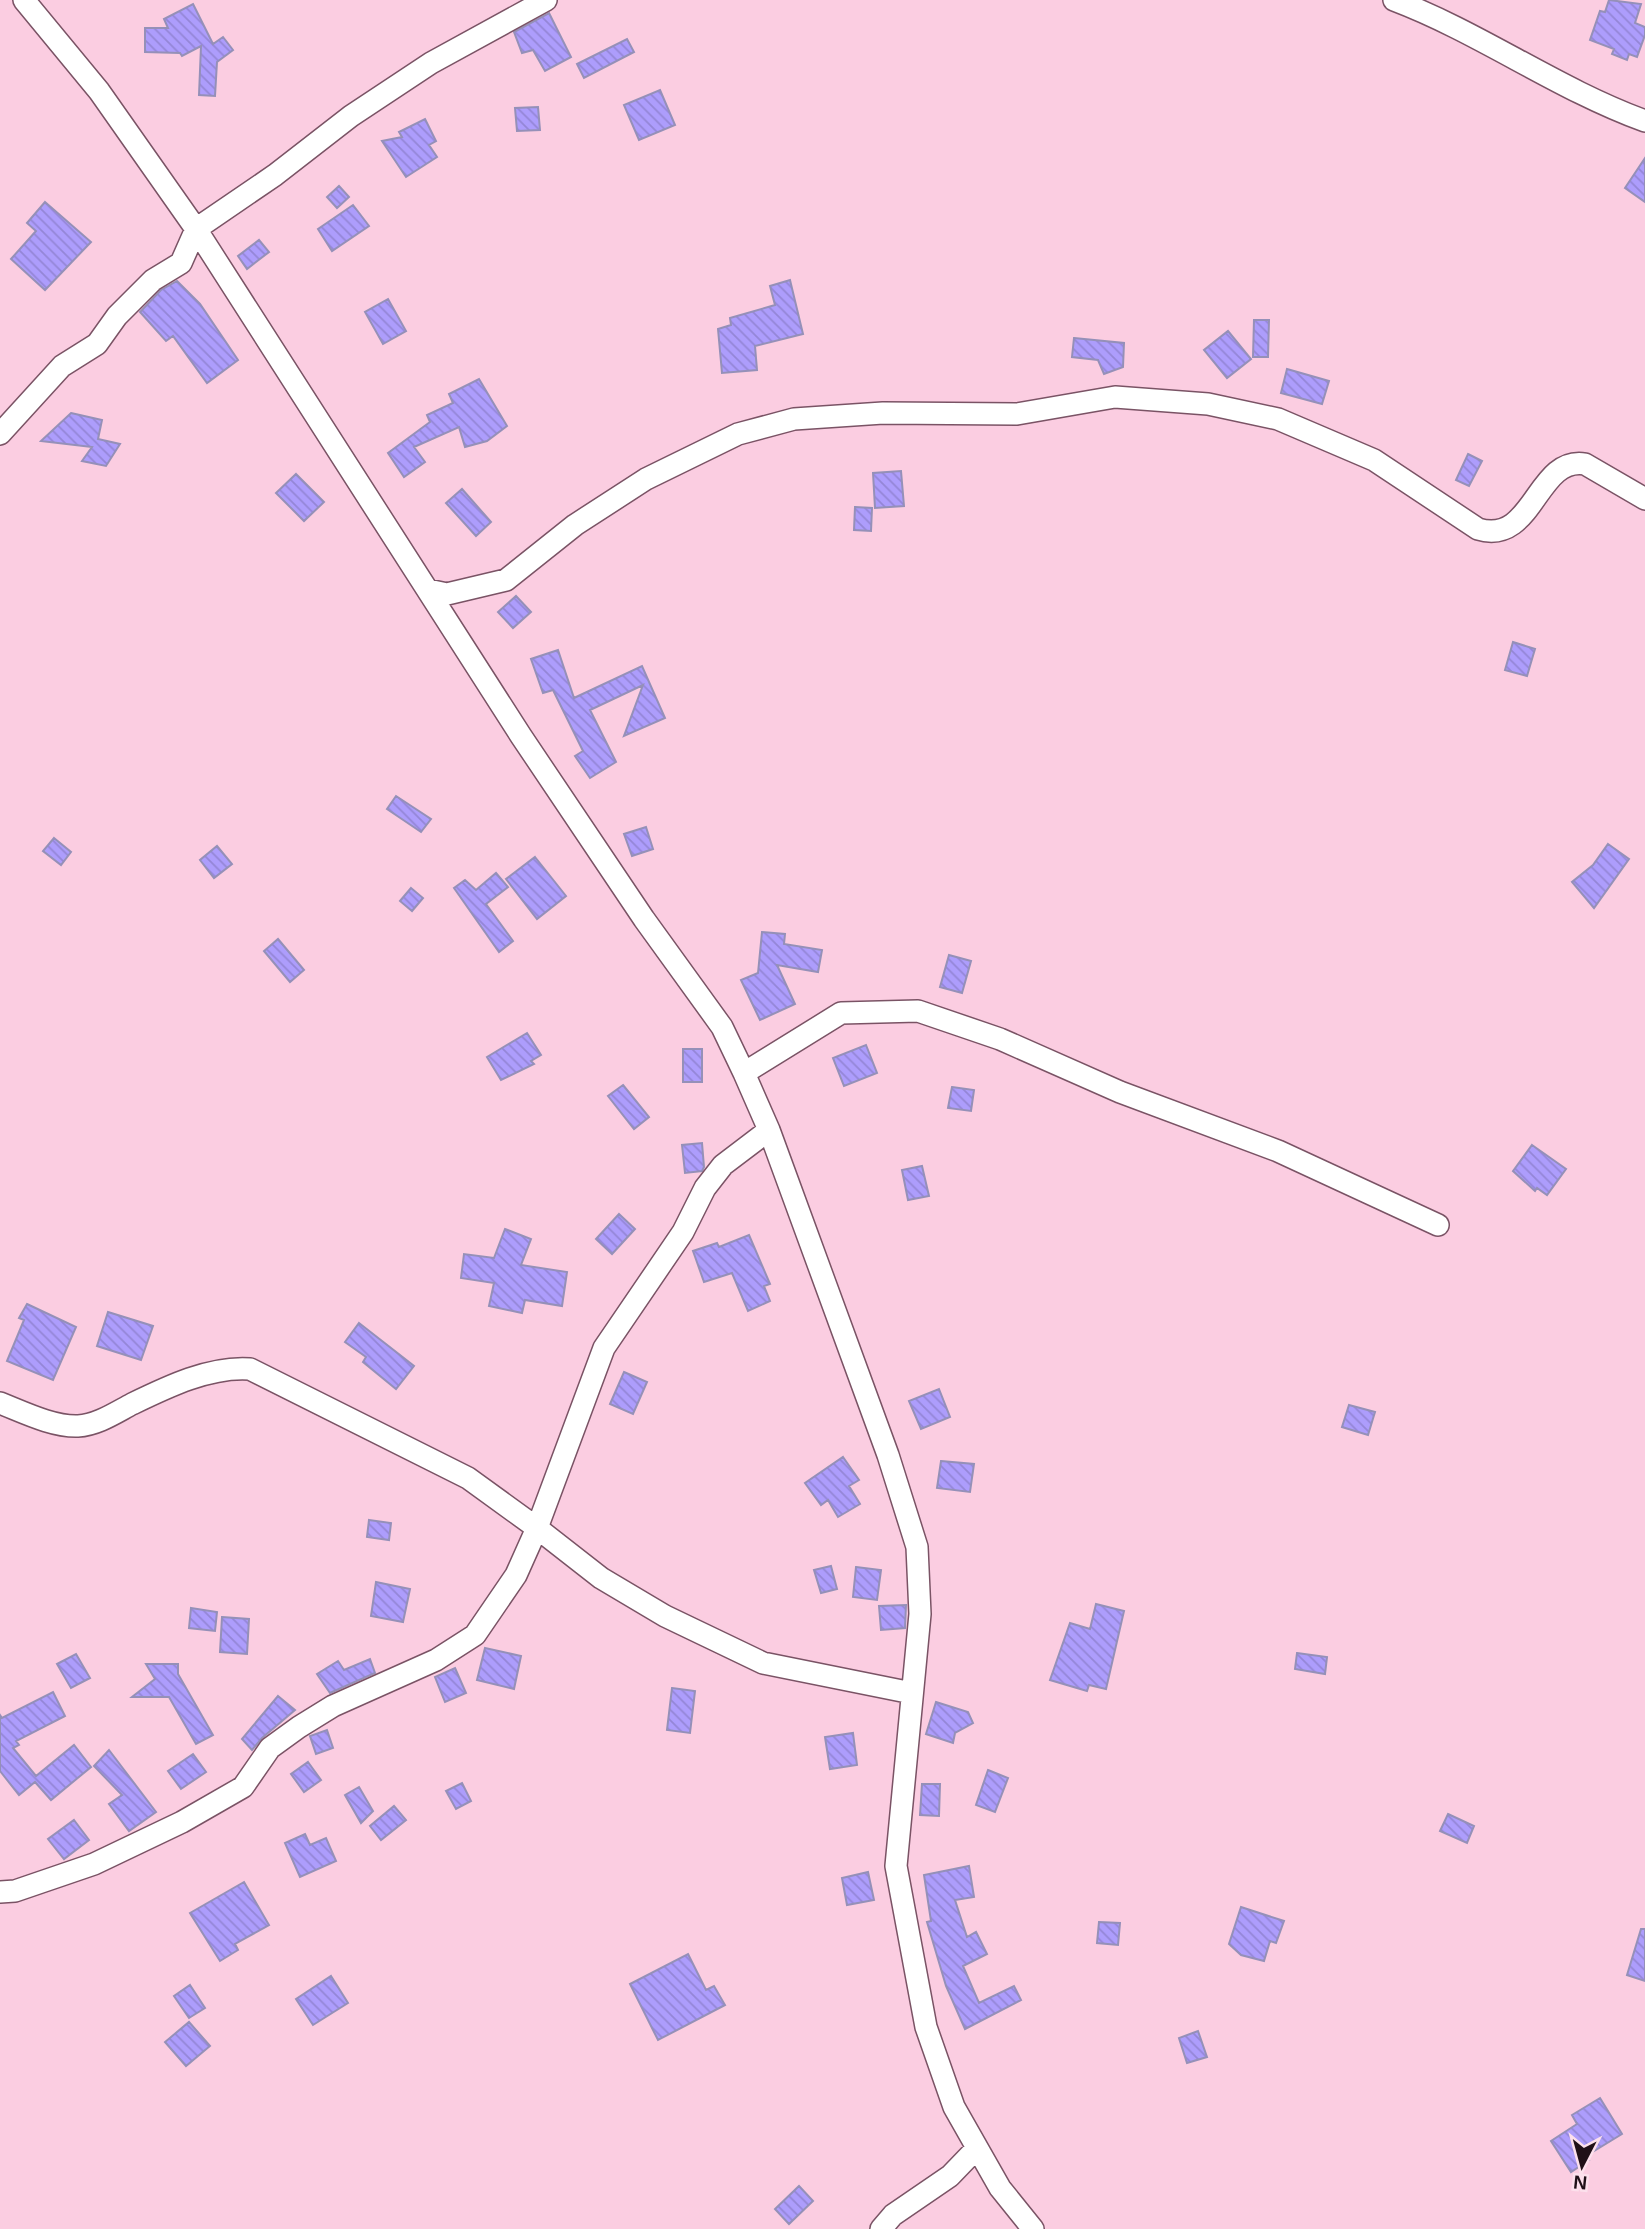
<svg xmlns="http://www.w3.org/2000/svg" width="1645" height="2229" font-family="Arial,sans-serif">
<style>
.building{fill:url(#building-back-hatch);stroke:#9590b8;stroke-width:2}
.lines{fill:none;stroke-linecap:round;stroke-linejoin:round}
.minor-casing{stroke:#7a5365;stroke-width:24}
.minor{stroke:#fff;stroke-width:21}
</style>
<defs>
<pattern id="building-back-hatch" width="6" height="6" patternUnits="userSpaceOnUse" patternTransform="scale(1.75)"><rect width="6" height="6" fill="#ad9dfc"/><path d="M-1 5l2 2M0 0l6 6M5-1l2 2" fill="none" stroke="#9486d7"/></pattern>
</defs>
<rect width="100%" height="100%" fill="#fbcde1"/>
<path class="building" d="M1609,0l32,4 -6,19 10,4v8l-8,22 -8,-3 -2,6 -15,-6 2,-5 -24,-9 10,-29 5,1z
M193,4l20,40 10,-7 10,13 -16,12 -2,34 -16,-1 2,-49 -19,10 -2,-3 -35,-1v-24h23l-4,-9z
M549,13l22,44 -26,14 -12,-21 -11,3 -8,-21z
M627,39l7,13 -50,26 -7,-14z
M660,90l15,35 -36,15 -15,-35z
M538,107l2,23 -23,1 -2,-23z
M425,119l11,22 -7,4 8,12 -31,20 -24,-36 20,-4 -3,-5z
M1645,158v44l-20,-14z
M339,186l10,11 -12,11 -10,-11z
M45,202l46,40 -46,48 -34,-31 25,-28 -9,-8z
M353,205l16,21 -37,25 -14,-22z
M259,240l10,12 -22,17 -9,-13z
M790,280l13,54 -48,12 2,24 -35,3 -4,-44 13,-4 -1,-7 45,-13 -5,-19z
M177,281l23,23 38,56 -31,23 -34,-47 -7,5 -26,-29 21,-22z
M388,299l18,32 -23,13 -18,-32z
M1254,320h15l-1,37h-15z
M1228,331l23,28 -24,19 -23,-28z
M1074,338l50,5 -1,24 -19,7 -6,-14 -26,-3z
M1287,369l42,12 -7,23 -41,-11z
M479,379l28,47 -20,15 -22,6 -6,-20 -45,20 11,15 -21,15 -16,-24 42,-31 -3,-7 26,-12 -4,-9z
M71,413l31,7 -4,19 22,5 -14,22 -24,-5 10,-14 -51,-6z
M1468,454l14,7 -13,25 -13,-6z
M901,471l3,35 -29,2 -2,-35z
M296,474l28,28 -20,19 -28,-28z
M462,489l29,33 -15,14 -30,-33z
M855,507l17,1 -1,23 -17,-1z
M516,596l15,16 -18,16 -15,-16z
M1513,642l22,7 -8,27 -22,-6z
M558,650l16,48 68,-32 23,52 -41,18 19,-51 -53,25 26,52 -26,16 -15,-22 8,-5 -30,-61 -10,3 -12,-34z
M396,796l35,23 -10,13 -34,-23z
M646,827l7,22 -21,7 -8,-22z
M54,838l17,14 -10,13 -18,-14z
M1608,844l21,15 -35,49 -22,-26 21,-17z
M217,846l15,18 -18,14 -14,-18z
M535,857l31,39 -29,23 -31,-40z
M496,873l12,14 -22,17 27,37 -14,11 -45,-64 11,-8 11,10z
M411,888l12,10 -11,13 -12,-10z
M762,932l23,2 -1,10 38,6 -4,22 -41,-7 18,39 -35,16 -19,-40 17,-7z
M278,939l26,31 -14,12 -26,-31z
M949,955l22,6 -9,32 -22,-6z
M527,1033l14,22 -10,6 3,3 -33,16 -14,-23z
M866,1045l11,28 -33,13 -11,-28z
M683,1049h19v33h-19z
M623,1085l26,32 -15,12 -26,-33z
M952,1087l22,3 -3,21 -23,-3z
M702,1143l2,24 -2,4 -17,2 -3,-28z
M1532,1145l34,24 -19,26 -10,-7 -2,3 -22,-20z
M922,1166l7,30 -21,4 -6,-30z
M619,1214l16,15 -23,25 -16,-15z
M505,1229l26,10 -10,26 46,7 -5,34 -37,-6 -3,13 -33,-7 5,-23 -33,-5 3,-24 30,4z
M749,1235l21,49 -6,2 6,15 -22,10 -16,-38 -28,9 -11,-31 24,-8 2,4z
M27,1304l49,23 -23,53 -46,-19 17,-41 -5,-2z
M108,1312l45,14 -12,34 -44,-14z
M359,1323l55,43 -18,23 -33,-27 3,-5 -21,-15z
M624,1372l23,10 -14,32 -23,-10z
M939,1389l11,28 -29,12 -12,-28z
M1349,1405l26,7 -7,23 -26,-8z
M843,1457l16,23 -10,6 11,18 -22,13 -10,-17 -7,5 -16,-22z
M941,1461l33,3 -4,28 -33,-4z
M369,1520l22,3 -2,17 -22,-3z
M831,1566l6,23 -16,4 -7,-23z
M856,1567l25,3 -4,30 -24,-3z
M376,1582l34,7 -7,33 -32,-6z
M1096,1604l28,7 -18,78 -17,-4 -2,6 -37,-11 20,-57 20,6z
M906,1605l-1,23 -24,2 -2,-24z
M191,1608l26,4 -2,19 -26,-3z
M222,1617l27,2 -2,35 -27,-2z
M485,1648l36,8 -7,33 -37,-9z
M1297,1653l30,4 -2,17 -30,-5z
M76,1654l14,24 -19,10 -14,-24z
M370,1659l5,14 -45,20 -13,-19 21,-13 6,9z
M146,1664h32v10l35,61 -17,9 -27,-47h-37l23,-18z
M455,1668l11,25 -21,9 -10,-25z
M672,1688l23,3 -5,42 -23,-3z
M53,1692l12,24 -49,25 3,4 -6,3 23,28 38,-31 17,22 -40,33 -16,-18 -16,13 -19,-24v-56l2,3z
M278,1696l17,14 -33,28 -10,12 -10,-11z
M936,1702l32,10 5,11 -18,10 -2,10 -27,-9z
M327,1730l6,18 -17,6 -6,-18z
M853,1733l4,32 -27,4 -5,-32z
M109,1750l47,62 -27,19 -20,-27 13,-9 -28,-29z
M193,1754l13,18 -25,17 -13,-18z
M308,1762l13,18 -17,12 -13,-18z
M988,1770l20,8 -13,34 -19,-7z
M462,1783l9,18 -15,8 -10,-18z
M922,1784h18l-1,32 -19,-1z
M359,1787l14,24 -12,12 -16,-28z
M394,1806l12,14 -25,20 -11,-14z
M1448,1814l26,12 -7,17 -27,-12z
M74,1820l15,20 -25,19 -16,-20z
M305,1834l5,11 16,-7 10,23 -36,16 -15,-34z
M969,1866l5,31 -19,3 12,37 9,-5 11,22 -24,12 16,37 35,-17 7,14 -56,29 -19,-43 -19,-64 4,-1 -7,-46z
M868,1872l6,28 -27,5 -5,-27z
M244,1882l25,43 -34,19 3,6 -18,11 -30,-48z
M1241,1907l43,14 -8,22 -6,-2 -6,20 -23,-6 -12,-11z
M1099,1922l21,1 -2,22 -21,-2z
M1641,1929h4v52l-18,-6z
M688,1954l18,36 8,-4 11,19 -67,35 -28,-56z
M331,1976l17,27 -35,22 -17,-26z
M190,1985l15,23 -16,10 -15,-22z
M189,2022l21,24 -24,20 -21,-24z
M1198,2031l9,26 -20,6 -8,-25z
M1600,2098l22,36 -36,22 3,4 -18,12 -20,-31 26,-17 -5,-9z
M799,2186l14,15 -24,23 -14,-15z"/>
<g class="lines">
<defs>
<path id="minor" d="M24,0l75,91 97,138 325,507 123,183 78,108 22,46 25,57 119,325 29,92 3,67 -24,252 30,161 28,80 46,81 33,41
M1394,0c87,33 163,89 251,121
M0,434l62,-68 35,-22 20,-28 36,-36 28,-17 15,-34 79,-54 76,-59 80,-53 115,-63
M428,590l19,4 59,-14 69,-55 71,-46 92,-45 56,-15 89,-6 134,1 98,-17 93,7 70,15 96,41 104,69c56,17 58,-73 107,-65l60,35
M744,1073l97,-60 77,-2 82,28 120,53 158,59 160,74
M769,1130l-46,35 -18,23 -22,44 -79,116 -67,180 64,50 64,38 98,47 149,30
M0,1403c23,9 53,24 78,23 19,-1 37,-13 54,-22 35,-17 78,-38 118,-35l218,109 69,50 -21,47 -41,60 -39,25 -103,46 -34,21 -29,21 -27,39 -61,35 -88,42 -79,27 -15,1
M881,2229l12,-14 57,-39 27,-28"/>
</defs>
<use href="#minor" class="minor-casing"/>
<use href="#minor" class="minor"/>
</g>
<g transform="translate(1582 2166) rotate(186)" stroke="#fce0ec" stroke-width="5" paint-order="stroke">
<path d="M0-5L12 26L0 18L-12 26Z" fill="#1f1017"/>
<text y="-10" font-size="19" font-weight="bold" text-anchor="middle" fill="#1f1017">N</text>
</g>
</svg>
